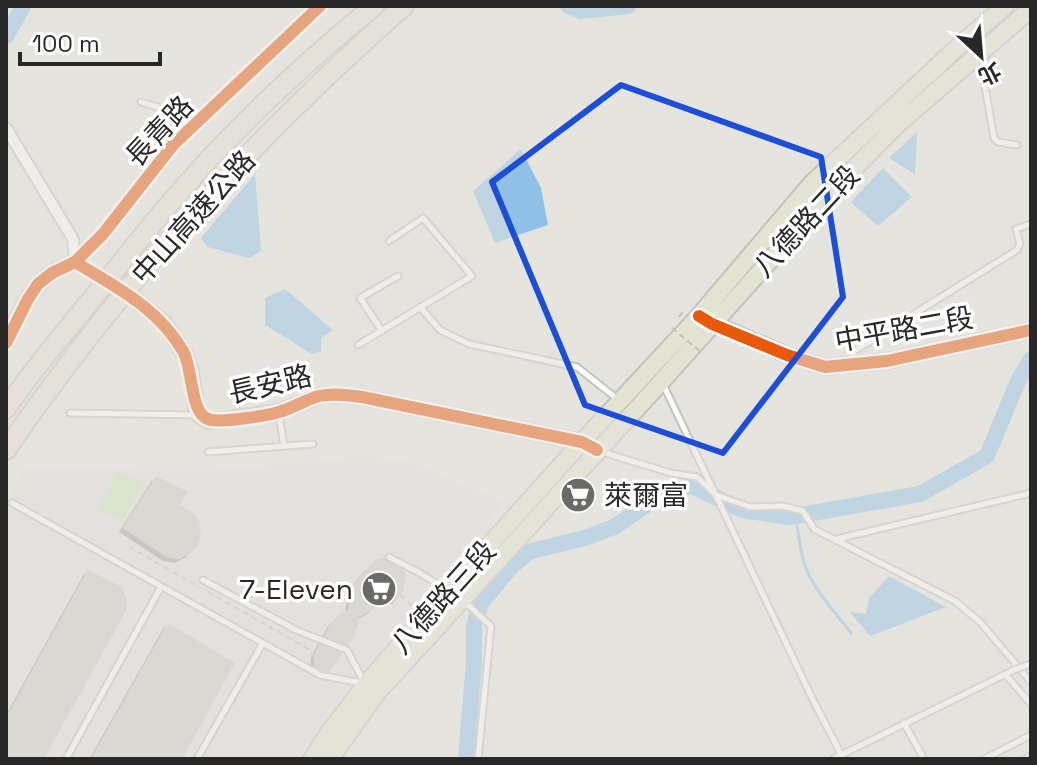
<svg xmlns="http://www.w3.org/2000/svg" width="1037" height="765" font-family="'Space Grotesk','Noto Sans TC',sans-serif">
<style>
.industrial{fill:#e2dee1}
.pitch{fill:#cae6b5}
.water{fill:#92c1e7}
.lines{fill:none;stroke-linecap:round;stroke-linejoin:round}
.stream{stroke:#92c1e7;stroke-width:3}
.river{stroke:#92c1e7;stroke-width:16}
.building{fill:#cbcac5;filter:url(#shadow)}
.secondary-tunnel{stroke:#c0beba;stroke-width:14;stroke-dasharray:14 7;stroke-linecap:butt}
.lane-casing{stroke:#c4c3c3;stroke-width:9}
.street-casing{stroke:#c4c3c3;stroke-width:14}
.secondary-casing{stroke:#c4c3c3;stroke-width:18}
.primary-casing{stroke:#c3c2c0;stroke-width:20}
.highway-casing{stroke:#c3c2c0;stroke-width:22}
.path{stroke:#c4c3c3;stroke-width:2;stroke-dasharray:6 4;stroke-linecap:butt}
.lane{stroke:#fbfbfa;stroke-width:5}
.street{stroke:#fbfbfa;stroke-width:10}
.secondary{stroke:#fbfbfa;stroke-width:14}
.primary{stroke:#e4e4d3;stroke-width:16}
.highway{stroke:#e8e0d2;stroke-width:18}
.lane-bridge-casing{stroke:#c4c3c3;stroke-width:9;stroke-linecap:butt}
.path-bridge{stroke:#c4c3c3;stroke-width:2;stroke-dasharray:6 4;stroke-linecap:butt}
.lane-bridge{stroke:#fbfbfa;stroke-width:5}
.cycleway-casing{stroke:#fff;stroke-width:17}
.cycleway{stroke:#e8590c;stroke-width:12}
.marked{fill:none;stroke:#1d4ed8;stroke-width:6;stroke-linejoin:round}
.labels{text-anchor:middle;dominant-baseline:central;stroke-width:7;stroke-linejoin:round;paint-order:stroke}
.street-label{font-size:28px;fill:#282828;stroke:#fff}
.poi-label{font-size:28px;fill:#282828;stroke:#fff;text-anchor:start}
</style>
<defs>
<filter id="shadow"><feDropShadow dx="-4" dy="4" stdDeviation="0" flood-color="#0004"/></filter>
</defs>
<rect width="100%" height="100%" fill="#e6e4de"/>
<path class="industrial" d="M358,456l50,5 96,41 -172,203 -35,54h-291v-255l20,-36 177,3 100,-7z"/>
<path class="pitch" d="M119,471l24,13 -21,37 -24,-13z"/>
<path class="water" d="M917,132l-2,42 -26,-16z
M521,149l20,39 7,37 -53,18 -22,-52z
M883,168l29,29 -34,29 -27,-24z
M255,174l6,77 -12,7 -41,-11 -7,-9z
M285,289l48,41 -12,8v13l-9,3 -47,-29v-27z
M889,576l57,31 -76,29 -20,-24 16,2 3,-16z"/>
<g class="lines">
<path class="stream" d="M795,508c2,19 4,39 10,57 7,23 31,48 46,68"/>
<path class="river" d="M568,6l13,5 47,-5
M6,36l17,-30
M466,759l8,-97v-36l7,-23 31,-37 19,-15 54,-13 29,-11 55,-37 23,-4 50,24 48,7 130,-23 67,-38 31,-75 13,-22"/>
</g>
<path class="building" d="M156,476l32,16 -8,13 14,9 5,7 2,12 -3,12 -9,9 -10,5 -12,-2 -44,-29z
M389,556l12,8 5,11 -3,16 -7,9 -8,-1 -3,-7 -12,17 -16,9 1,6 -3,10 -22,33 -7,5 -9,-1 -3,-7 1,-11 17,-31 8,-8 8,-5 6,-23 12,-17 11,-10z
M88,570l32,16 7,13v10l-83,150h-38v-41z
M168,623l67,40 -53,96h-91z
M1030,751l1,8h-16z"/>
<g class="lines">
<path class="secondary-tunnel" d="M75,262l57,34"/>
<defs>
<path id="lane" d="M972,61l11,14 11,63 4,4 19,3
M141,102l17,5 10,19 5,18
M420,307l20,23 29,14 108,23 39,31
M382,331l-22,-33 38,-22
M358,345l114,-69 -49,-58 -34,23
M850,364l4,-13 163,-101 3,-6 -4,-15 15,-5
M663,384l151,318 27,52
M70,413l127,2
M279,415l5,31
M208,452l105,-8
M602,452l69,21 26,4 19,18 34,12 33,-1 20,5 11,18 141,72 25,21 51,60
M12,503l308,172 41,8
M837,539l194,-46
M389,557l29,15 29,18
M203,580l93,50 51,20 17,32
M466,603l25,23 -13,133
M1005,674l26,30
M904,723l20,36
M66,759l95,-172
M197,759l66,-116
M833,759l183,-90
M984,759l47,-24"/>
<path id="street" d="M6,128l67,111 2,23
M75,262l28,-28 70,-89 147,-139"/>
<path id="secondary" d="M135,299l30,25 21,32 5,16 5,35 3,8 9,6 17,-1 53,-8 44,-17h20l20,2 220,45 15,8
M704,319l83,36 38,12 62,-6 144,-31
M6,343c12,-25 22,-55 46,-70 7,-4 15,-7 23,-11"/>
<path id="primary" d="M312,759l15,-24 39,-51 46,-53 170,-189 117,-126 113,-133 150,-140 43,-37
M330,759l47,-66 284,-311 172,-192 64,-65 134,-116"/>
<path id="highway" d="M6,409c26,-39 57,-74 86,-110 30,-38 61,-77 93,-113 56,-64 123,-126 189,-180
M6,450c113,-165 249,-313 398,-444"/>
</defs>
<use href="#lane" class="lane-casing"/>
<use href="#street" class="street-casing"/>
<use href="#secondary" class="secondary-casing"/>
<use href="#primary" class="primary-casing"/>
<use href="#highway" class="highway-casing"/>
<path class="path" d="M679,317l5,-7
M129,547l70,40
M208,592l104,59 1,10
M400,595l14,12"/>
<use href="#lane" class="lane"/>
<use href="#street" class="street"/>
<use href="#secondary" class="secondary"/>
<use href="#primary" class="primary"/>
<use href="#highway" class="highway"/>
<defs>
<path id="lane-bridge" d="M1016,669l15,-5"/>
</defs>
<use href="#lane-bridge" class="lane-bridge-casing"/>
<path class="path-bridge" d="M672,328l30,25"/>
<use href="#lane-bridge" class="lane-bridge"/>
<defs>
<path id="cycleway" d="M75,262c42,26 82,45 108,89 11,19 6,67 29,69 13,2 54,-4 67,-8 14,-4 26,-12 40,-16 14,-3 29,-1 43,1l220,45 15,8
M699,316l13,8 75,31 38,12 62,-6 144,-31
M6,343l22,-44 10,-15 14,-11 23,-11 28,-28 70,-89 147,-139"/>
</defs>
<use href="#cycleway" class="cycleway-casing"/>
<use href="#cycleway" class="cycleway"/>
</g>
<path d="M0 0H1037V765H0ZM621,85l200,72 22,140 -120,156 -138,-48 -93,-223z" fill="#e6e4de" fill-opacity=".55" fill-rule="evenodd"/>
<path class="marked" d="M621,85l200,72 22,140 -120,156 -138,-48 -93,-223z"/>
<defs>
<symbol id="supermarket-disc" viewBox="-11 -11 22 22"><circle r="9.5" fill="#6a6a68" stroke="#fff"/><path d="M-6-5.5h2.5l.6 2H6L4.5 2H-2.5L-4.4-4H-6ZM-1.5 3.2a1.3 1.3 0 1 0 .1 0ZM3 3.2a1.3 1.3 0 1 0 .1 0Z" fill="#fff"/></symbol>
</defs>
<g fill-rule="evenodd">
<use href="#supermarket-disc" x="558" y="475" width="40" height="40"/>
<use href="#supermarket-disc" x="359" y="569" width="40" height="40"/>
</g>
<g class="labels">
<g class="street-label">
<text transform="translate(159 131) rotate(-47)">長青路</text>
<text transform="translate(193 217) rotate(-48)">中山高速公路</text>
<text transform="translate(806 221) rotate(-47)">八德路二段</text>
<text transform="translate(904 329) rotate(-10)">中平路二段</text>
<text transform="translate(270 384) rotate(-13)">長安路</text>
<text transform="translate(443 597) rotate(-48)">八德路三段</text>
</g>
<g class="poi-label">
<text x="604" y="495">萊爾富</text>
<text x="353" y="589" text-anchor="end">7-Eleven</text>
</g>
</g>
<rect width="1037" height="765" fill="none" stroke="#282828" stroke-width="16"/>
<g transform="translate(981 56) rotate(154)" stroke="#ffffff" stroke-width="6" paint-order="stroke">
<path d="M0-6L14 30L0 20L-14 30Z" fill="#282828"/>
<text y="-12" font-size="22" font-weight="bold" text-anchor="middle" fill="#282828">北</text>
</g>
<path d="M20 52v12h140v-12" fill="none" stroke="#282828" stroke-width="4"/>
<text x="32" y="52" font-size="24" fill="#282828" stroke="#ffffff" stroke-width="6" paint-order="stroke">100 m</text>
</svg>
